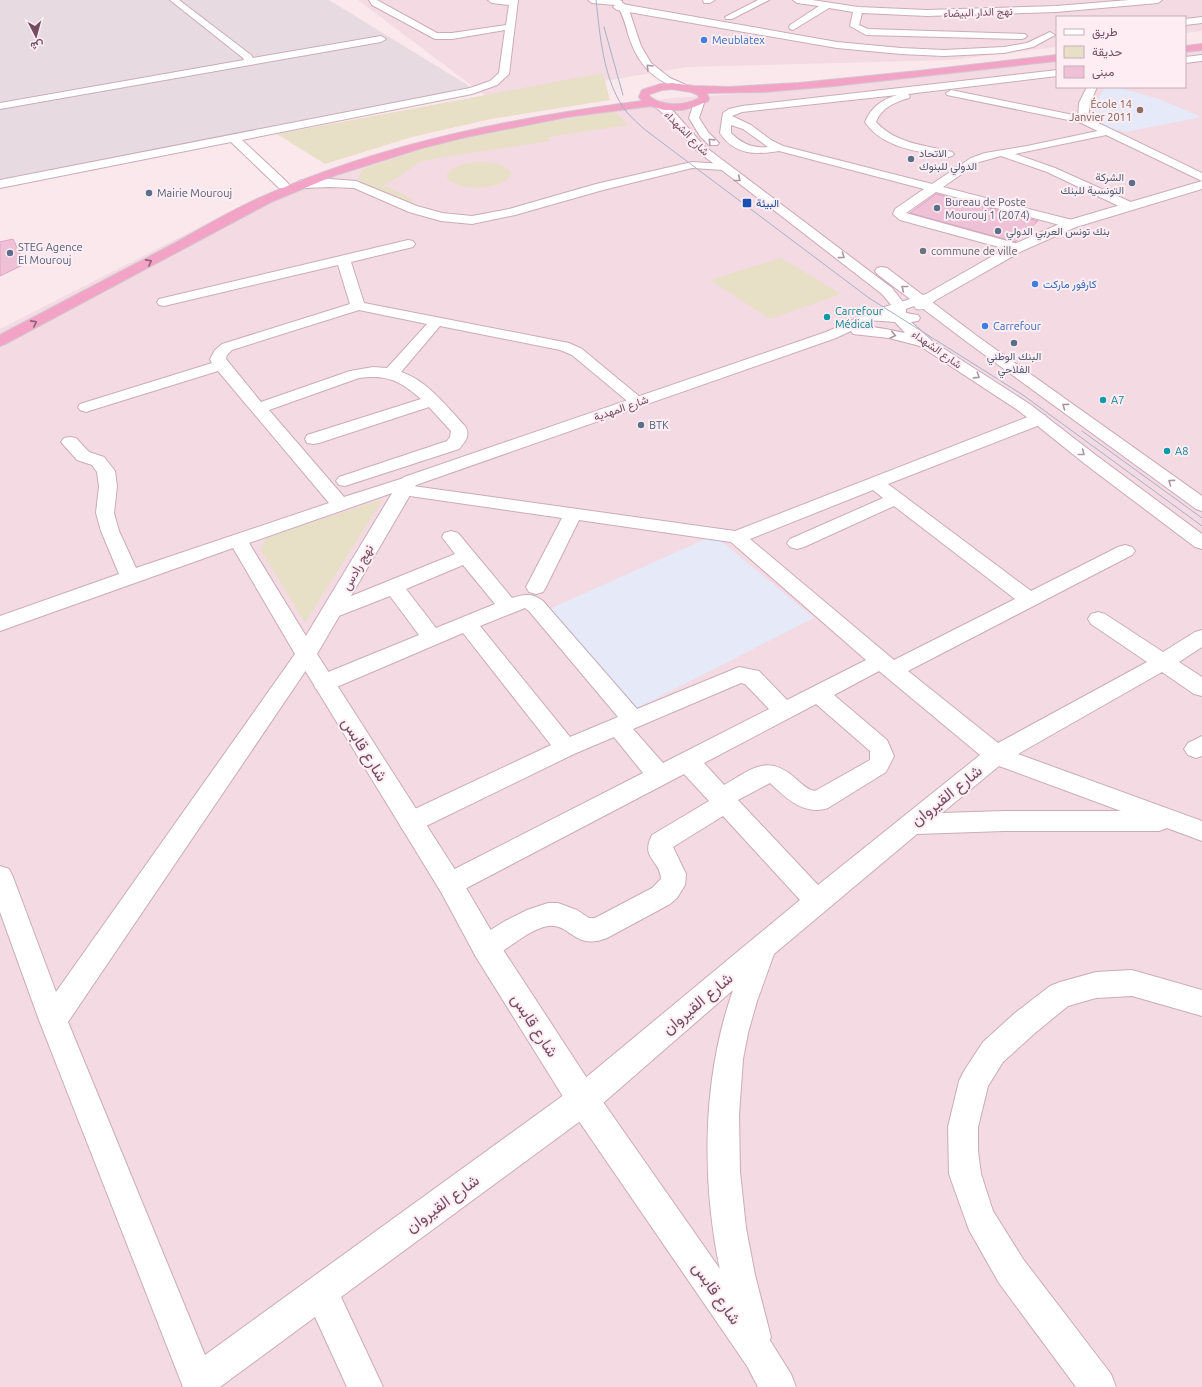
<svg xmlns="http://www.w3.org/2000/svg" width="1202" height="1387" font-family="Ubuntu,Vazirmatn,sans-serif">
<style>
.residential{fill:#f4dae2}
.industrial{fill:#e7dbe1}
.education{fill:#e5e9f8}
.green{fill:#e8dfc7}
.building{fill:#efc1d7;stroke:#e1a3c2}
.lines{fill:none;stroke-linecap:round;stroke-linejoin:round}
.minor-casing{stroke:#caacb9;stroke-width:2}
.tertiary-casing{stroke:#caacb9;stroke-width:2}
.secondary-casing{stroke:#cba7b7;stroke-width:2}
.trunk-casing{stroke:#d3c6cd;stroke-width:2}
.minor{fill:#fff;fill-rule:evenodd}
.tertiary{fill:#fff;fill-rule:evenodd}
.secondary{fill:#fff;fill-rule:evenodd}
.trunk{fill:#f3a4c6;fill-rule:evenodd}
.tram{stroke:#a6b1c5;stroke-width:1}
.oneway{stroke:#ac94a1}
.oneway2{stroke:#8d5e76}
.shop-dot{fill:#3f7fe0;stroke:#feeef3;stroke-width:1.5}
.education-dot{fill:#8d6e63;stroke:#feeef3;stroke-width:1.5}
.service-dot{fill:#5c6f8a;stroke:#feeef3;stroke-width:1.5}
.transit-dot{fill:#1a4fb4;stroke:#feeef3;stroke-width:1.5}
.worship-dot{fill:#6b7280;stroke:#feeef3;stroke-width:1.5}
.culture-dot{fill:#0f9aa8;stroke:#feeef3;stroke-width:1.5}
.labels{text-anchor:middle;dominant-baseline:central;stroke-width:4;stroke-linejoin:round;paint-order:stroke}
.far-street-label{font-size:11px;fill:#744d62;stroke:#feeef3}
.far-shop-label{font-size:11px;fill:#366cbe;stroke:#feeef3;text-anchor:start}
.far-education-label{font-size:11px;fill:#785e54;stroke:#feeef3;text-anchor:end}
.far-service-label{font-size:11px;fill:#4e5e75;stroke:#feeef3;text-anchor:start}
.far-transit-label{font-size:11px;fill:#164399;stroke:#feeef3;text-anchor:start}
.far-worship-label{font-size:11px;fill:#5b616d;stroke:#feeef3;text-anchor:start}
.far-culture-label{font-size:11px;fill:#0d838f;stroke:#feeef3;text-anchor:start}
.street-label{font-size:13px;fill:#744d62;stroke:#feeef3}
.near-street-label{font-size:16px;fill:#744d62;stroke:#feeef3}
</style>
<rect width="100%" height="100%" fill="#fbe8ed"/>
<path class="residential" d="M358,0h844v31l-17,2v-16h-128v30l-106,13 -264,7 -196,33z
M1202,45v1342h-1202v-1058l241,-123 51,-22 83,-29 101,-26 91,-18 106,-13 115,-7 269,-29v25h128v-40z"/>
<path class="industrial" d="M0,0h329l145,89 -474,92z"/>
<path class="education" d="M1105,87h11l43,12 43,18 -77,15 -5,-2 -8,1 -20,-11 3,-16z
M714,535l100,83 -178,91 -93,-97z"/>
<path class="green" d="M603,73l7,27 -119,19 -79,18 -87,27 -48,-30z
M615,112l13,13 -81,12 3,4 -106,16 -25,5 -22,16 -13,7 30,15 -5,3 -47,-20 -4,-5 5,-9 76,-25 96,-20z
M476,162c12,0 27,0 35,10v4c-14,15 -50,16 -64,2v-4c7,-9 18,-10 29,-12z
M781,258l60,36 -71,25 -60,-39z
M383,499l-78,124 -45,-74 7,-12z"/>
<path class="building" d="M936,194l45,12 57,15 -23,21 -105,-29z
M13,239l12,25 -25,12v-34z"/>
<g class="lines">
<defs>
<path id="minor" d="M170,0h9l72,55 2,3 128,-22 5,3 -5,3 -381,67v-6l244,-43 -1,-2z
M369,0h8l60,33h15l54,-8 3,-20 -17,-2 -4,-3h30l-9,74 -12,11 -25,9 -230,46 45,42 2,3 -2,3h-8l-48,-46 -231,46v-8l470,-92 20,-7 9,-8 6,-43 -53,9h-17l-63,-34z
M588,0h31l3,1v3l215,38 64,6 43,2 60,-3 23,-4 23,-11 5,3 -22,12 -29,6 -60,3 -43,-2 -64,-6 -220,-38 -4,-3 2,-2 -23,-2z
M703,0h12l-5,3h-6z
M758,0h11l-37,19h-6l-1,-2z
M793,0h19l46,7 69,3 129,-4 73,-6h33l-4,3 -102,9 -129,4 -65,-3 -3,12 9,4 157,5 2,2 -2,2 -3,1 -156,-4 -16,-9 3,-14 -24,-4 -36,22 -3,-1 -1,-2 1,-2 29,-19 -22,-3z
M1202,17v6l-17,2v-6z
M1057,70v6l-149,18 2,2 -1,2c-14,4 -28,10 -33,24 20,22 49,23 76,30l2,2 -2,2 -4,1c-29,-6 -65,-8 -83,-35 6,-15 18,-23 32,-27l-155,17 -10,4 19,9 20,15 12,6 149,38 39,-26 14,-5 42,-7 80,-17 4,1 1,2 -1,2 -96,20 40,14 78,35 2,3 -2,3h-8l-78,-37 -46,-16 -22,6 -36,25 133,34 1,3 -1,3 -5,1 -135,-36 -30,21 116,32 2,3 -2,3 -5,1 -117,-32 -7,-6 2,-5 29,-20 -145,-38c-23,4 -45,4 -59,-18l3,-20 6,-4 13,-3zM731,125l12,4 25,18c-15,2 -27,-4 -37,-14z
M951,90l132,27 5,3 -5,3 -136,-28 -1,-2z
M692,162l32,2 4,1 2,2 -2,2 -4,1 -32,-2 -89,22 -88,25 -43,9 -31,-3 -32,-9 -55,-24 -24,-1 -27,1 -4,-1 -2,-3 2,-3 4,-1 27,-1 26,2 61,25 25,7 30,3 37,-7 87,-25z
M408,240l5,1 2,3 -2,3 -62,15 13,41 205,40 13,6 64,53 -2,3 -6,2 -6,-2 -60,-50 -12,-5 -120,-24 -39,46c27,9 45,34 64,54 6,9 0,16 -6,23l-114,37 -6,-1 -3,-4 3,-4 108,-36 3,-4 1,-6 -22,-24 -110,36 -6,1 -6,-1 -2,-4 2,-4 114,-36c-20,-18 -34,-25 -62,-21l-90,32 75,87 66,-21 6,1 3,4 -3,4 -3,1 322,45 298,-116 6,-1 6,1 2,4 -2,4 -157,61 143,107 87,-44 7,-2 7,2 3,4 -3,4 -224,116 90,72 149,-81 -56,-38 -3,-5 3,-5 7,-2 7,2 58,38 32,-20 7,-2v17l-23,15 23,15v19l-8,-2 -32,-22 -144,82 184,67v20l-35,-13 -8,3h-155l-87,3 -143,120 -17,47 -9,32 -5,26 -4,56 1,57 6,56 9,47 16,62 -5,12 -12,5 -12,-5c-7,-16 -10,-32 -15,-49 -26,-99 -28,-213 6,-310l-139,121 -253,186 42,90h-36l-32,-70 -95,70h-37l-144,-367 -39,-108v-46l9,3 4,8 43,115 239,-338 -62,-106 -233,83v-15l119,-42 -18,-43 -5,-18 3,-27 -2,-14 -5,-7 -15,-5 -16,-18 3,-4 6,-1 6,1 13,14 15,5 11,14 2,15 -3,27 5,18 17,37 193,-65 -111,-132 -126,39 -6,2 -6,-2 -2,-3 2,-3 132,-41 -2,-4 5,-9 7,-6 128,-40 -12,-39 -174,41 -5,-1 -2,-3 2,-3zM359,310l68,14 -40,44 -14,-1 -23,4 -89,31 -35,-43 1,-4 5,-5zM873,490l10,8 -93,41 -3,4 3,4 7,2 7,-2 90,-41 121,93 -121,61 -144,-121zM395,492l8,3 159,23 -36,69 3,5 7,2 7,-2 3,-5 33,-67 152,22 135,118 -79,40 -28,-29 -20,-4 -102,42 -94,-108c-10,-8 -19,-7 -31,-3l-54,-65 -7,-2 -7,2 -2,4 13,17 -131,53 -3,5 3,5 7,2 59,-23 29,39 -103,42 -3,6 3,6 8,2 8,-2 131,-56 88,112 -149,70 -3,7 3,7 9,3 9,-3 154,-75 40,-17 29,36 -202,103 -4,8 4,8 9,3 9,-3 225,-118 25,27 -57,34c-12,24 8,24 9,44l-9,9 -57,30h-6l-12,-8 -19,-7h-10l-21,7 -22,11 -29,18 -4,9 4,9 10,3c21,-8 40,-30 62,-34 23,-3 26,25 59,12l63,-34 7,-6 8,-13 1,-11 -13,-27 50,-31 77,84 -228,189 -367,266 -137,-333 249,-368 -68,-111zM463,565l32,39 -59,24 -30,-39zM525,608l4,3 89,106 -48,20 -90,-111zM879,671l101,84 -162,130 -80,-85 32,-17c16,15 34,33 58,25l58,-36 8,-16 -7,-16 -53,-45zM741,683l4,1 24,25 -106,54 -30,-34zM816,704l54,47v9l-55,31c-8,-1 -14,-8 -20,-13 -28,-25 -44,-8 -71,7l-20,-22zM999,766l122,45h-117l-62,2z
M1202,736v20l-6,2 -8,-3 -4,-6 4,-6z
M1132,970l70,20v26l-70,-20 -36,2 -28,8 -33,27 -32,29 -15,24 -10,41v24l3,23 12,37 30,48 88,115 5,13h-40l-77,-104 -30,-53 -20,-56 -1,-47 11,-46 5,-10 19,-29 32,-29 35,-27 10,-4 36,-10z"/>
<path id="tertiary" d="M1202,55v6l-17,2v-6z
M1087,87h10l-7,16 -2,15 114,55v16l-126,38 -54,24 -86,49c-7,6 -11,11 -20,9l-2,-3 -42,15 -36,17 -420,147 -99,169 142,222 37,63 98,150 177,253 20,32 5,13h-38l-11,-21 -175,-255 -96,-154 -35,-65 -146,-238 99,-164 10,-13 422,-145 49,-22 51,-16 86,-49 54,-24 136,-40 -123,-59 -1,-2 1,-17z"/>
<path id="secondary" d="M619,0l9,7 13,39 10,17 19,15 16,7 1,2 -1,2c-7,2 -12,-2 -18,-5 -22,-10 -33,-28 -40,-50 -3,-12 -6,-22 -13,-31z
M699,100l5,3 -5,15 9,14 11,11 -2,2h-8l-9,-9 -11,-18 5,-15z
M658,102l16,10 30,34 188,142 14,18v7l12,2 2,3 -2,3 -7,1 21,19 99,64 66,51 105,78v15l-7,-2 -110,-83 -66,-53 -99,-65 -31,-8 -36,-4 -2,-3 2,-3c16,-4 36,2 52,5l-10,-11 -27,-2 -2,-3 2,-3 24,-1v-7l-10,-12 -186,-144 -30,-34 -13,-11 1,-2z
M882,267l5,1 90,68 225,160v15l-6,-2 -229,-167 -90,-68 -2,-3 2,-3z"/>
<path id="trunk" d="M1202,44v6l-17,2v-6z
M1057,55v6l-223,25 -70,6 -57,1 2,6 -1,2 -14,6 -12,3h-18l-13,-4 -84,11 -101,20 -44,11 -86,27 -65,27 -266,142 -5,2v-11c58,-31 117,-61 175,-92 29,-16 58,-34 89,-47 120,-53 249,-78 378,-95l-3,-4 3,-7 19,-6 11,-1 22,3 35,1 70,-4 119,-12zM672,89l19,3 7,3 1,3c-14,8 -37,9 -50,-2l1,-2 12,-4z"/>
</defs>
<use href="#minor" class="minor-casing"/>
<use href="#tertiary" class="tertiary-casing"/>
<use href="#secondary" class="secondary-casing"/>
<use href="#trunk" class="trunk-casing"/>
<use href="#minor" class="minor"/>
<use href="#tertiary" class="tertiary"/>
<use href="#secondary" class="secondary"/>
<use href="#trunk" class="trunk"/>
<path class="tram" d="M596,0c4,35 7,77 27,107 5,8 14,15 21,22l225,169 154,97 179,131
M604,27l19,68
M1082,431l120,87"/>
</g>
<defs><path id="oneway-chevron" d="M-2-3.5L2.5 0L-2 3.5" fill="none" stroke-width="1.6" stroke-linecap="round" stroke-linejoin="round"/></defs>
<g class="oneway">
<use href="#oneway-chevron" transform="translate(649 67) rotate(-134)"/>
<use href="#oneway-chevron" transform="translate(711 141) rotate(-135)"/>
<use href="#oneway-chevron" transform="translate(738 179) rotate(38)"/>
<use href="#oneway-chevron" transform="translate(842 256) rotate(36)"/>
<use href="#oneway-chevron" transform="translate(904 288) rotate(-142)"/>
<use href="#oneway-chevron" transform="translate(893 335) rotate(11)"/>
<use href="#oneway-chevron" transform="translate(977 376) rotate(33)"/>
<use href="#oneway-chevron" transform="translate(1065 406) rotate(-144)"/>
<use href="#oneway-chevron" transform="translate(1082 453) rotate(39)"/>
<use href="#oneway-chevron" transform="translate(1171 482) rotate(-144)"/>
</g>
<g class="oneway2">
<use href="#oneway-chevron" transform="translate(149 262) rotate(-28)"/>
<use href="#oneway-chevron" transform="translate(34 323) rotate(-28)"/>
</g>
<g class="shop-dot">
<circle cx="704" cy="40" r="4"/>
<circle cx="1035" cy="284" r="4"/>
<circle cx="985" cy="326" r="4"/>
</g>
<circle class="education-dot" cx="1140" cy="110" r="4"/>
<g class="service-dot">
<circle cx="911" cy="159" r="4"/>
<circle cx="1132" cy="183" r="4"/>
<circle cx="149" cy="193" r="4"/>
<circle cx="937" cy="208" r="4"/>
<circle cx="998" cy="231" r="4"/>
<circle cx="10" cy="253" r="4"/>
<circle cx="1014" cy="343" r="4"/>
<circle cx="641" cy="425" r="4"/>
</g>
<rect class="transit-dot" x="742" y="198" width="10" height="10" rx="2"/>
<circle class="worship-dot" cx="923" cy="251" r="4"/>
<g class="culture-dot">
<circle cx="827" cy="317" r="4"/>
<circle cx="1103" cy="400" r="4"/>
<circle cx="1167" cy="451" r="4"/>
</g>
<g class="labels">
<g class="far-street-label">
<text transform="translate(978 12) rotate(-2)">نهج الدار البيضاء</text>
<text transform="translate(687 133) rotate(45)">شارع الشهداء</text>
<text transform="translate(937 349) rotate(35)">شارع الشهداء</text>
<text transform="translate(621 408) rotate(-19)">شارع المهدية</text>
</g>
<g class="far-shop-label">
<text x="712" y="40">Meublatex</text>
<text x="1043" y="284">كارفور ماركت</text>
<text x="993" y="326">Carrefour</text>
</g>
<g class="far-education-label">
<text x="1132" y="104">École 14<tspan x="1132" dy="13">Janvier 2011</tspan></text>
</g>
<g class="far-service-label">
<text x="919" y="153">الاتحاد<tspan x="919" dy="13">الدولي للبنوك</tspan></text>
<text x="1124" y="177" text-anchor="end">الشركة<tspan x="1124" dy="13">التونسية للبنك</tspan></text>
<text x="157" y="193">Mairie Mourouj</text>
<text x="945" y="202">Bureau de Poste<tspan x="945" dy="13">Mourouj 1 (2074)</tspan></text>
<text x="1006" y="231">بنك تونس العربي الدولي</text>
<text x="18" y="247">STEG Agence<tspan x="18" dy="13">El Mourouj</tspan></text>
<text x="1014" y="356" text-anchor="middle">البنك الوطني<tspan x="1014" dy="13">الفلاحي</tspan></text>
<text x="649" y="425">BTK</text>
</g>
<g class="far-transit-label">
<text x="756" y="203">البيئة</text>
</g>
<g class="far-worship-label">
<text x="931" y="251">commune de ville</text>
</g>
<g class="far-culture-label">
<text x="835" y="311">Carrefour<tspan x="835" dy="13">Médical</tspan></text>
<text x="1111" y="400">A7</text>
<text x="1175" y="451">A8</text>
</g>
<g class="street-label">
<text transform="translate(357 567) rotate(-60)">نهج رادس</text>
</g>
<g class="near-street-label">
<text transform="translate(365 749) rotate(58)">شارع قابس</text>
<text transform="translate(946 795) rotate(-39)">شارع القيروان</text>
<text transform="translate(697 1003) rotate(-40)">شارع القيروان</text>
<text transform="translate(535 1025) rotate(57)">شارع قابس</text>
<text transform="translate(442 1203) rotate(-36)">شارع القيروان</text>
<text transform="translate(717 1293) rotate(55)">شارع قابس</text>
</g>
</g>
<rect x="1056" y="16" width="130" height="72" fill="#feeef3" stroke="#c7aeb9"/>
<rect x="1064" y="29" width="20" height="6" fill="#ffffff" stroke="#c7aeb9"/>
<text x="1092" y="36" font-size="12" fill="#744d62">طريق</text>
<rect x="1064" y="46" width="20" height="12" fill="#e8dfc7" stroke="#c7aeb9"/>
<text x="1092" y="56" font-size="12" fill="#744d62">حديقة</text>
<rect x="1064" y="66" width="20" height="12" fill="#efc1d7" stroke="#c7aeb9"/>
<text x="1092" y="76" font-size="12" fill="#744d62">مبنى</text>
<g transform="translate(36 36) rotate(174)" stroke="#feeef3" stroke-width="3" paint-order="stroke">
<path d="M0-3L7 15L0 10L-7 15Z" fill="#744d62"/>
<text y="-6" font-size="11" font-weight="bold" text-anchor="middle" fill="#744d62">ش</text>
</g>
</svg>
